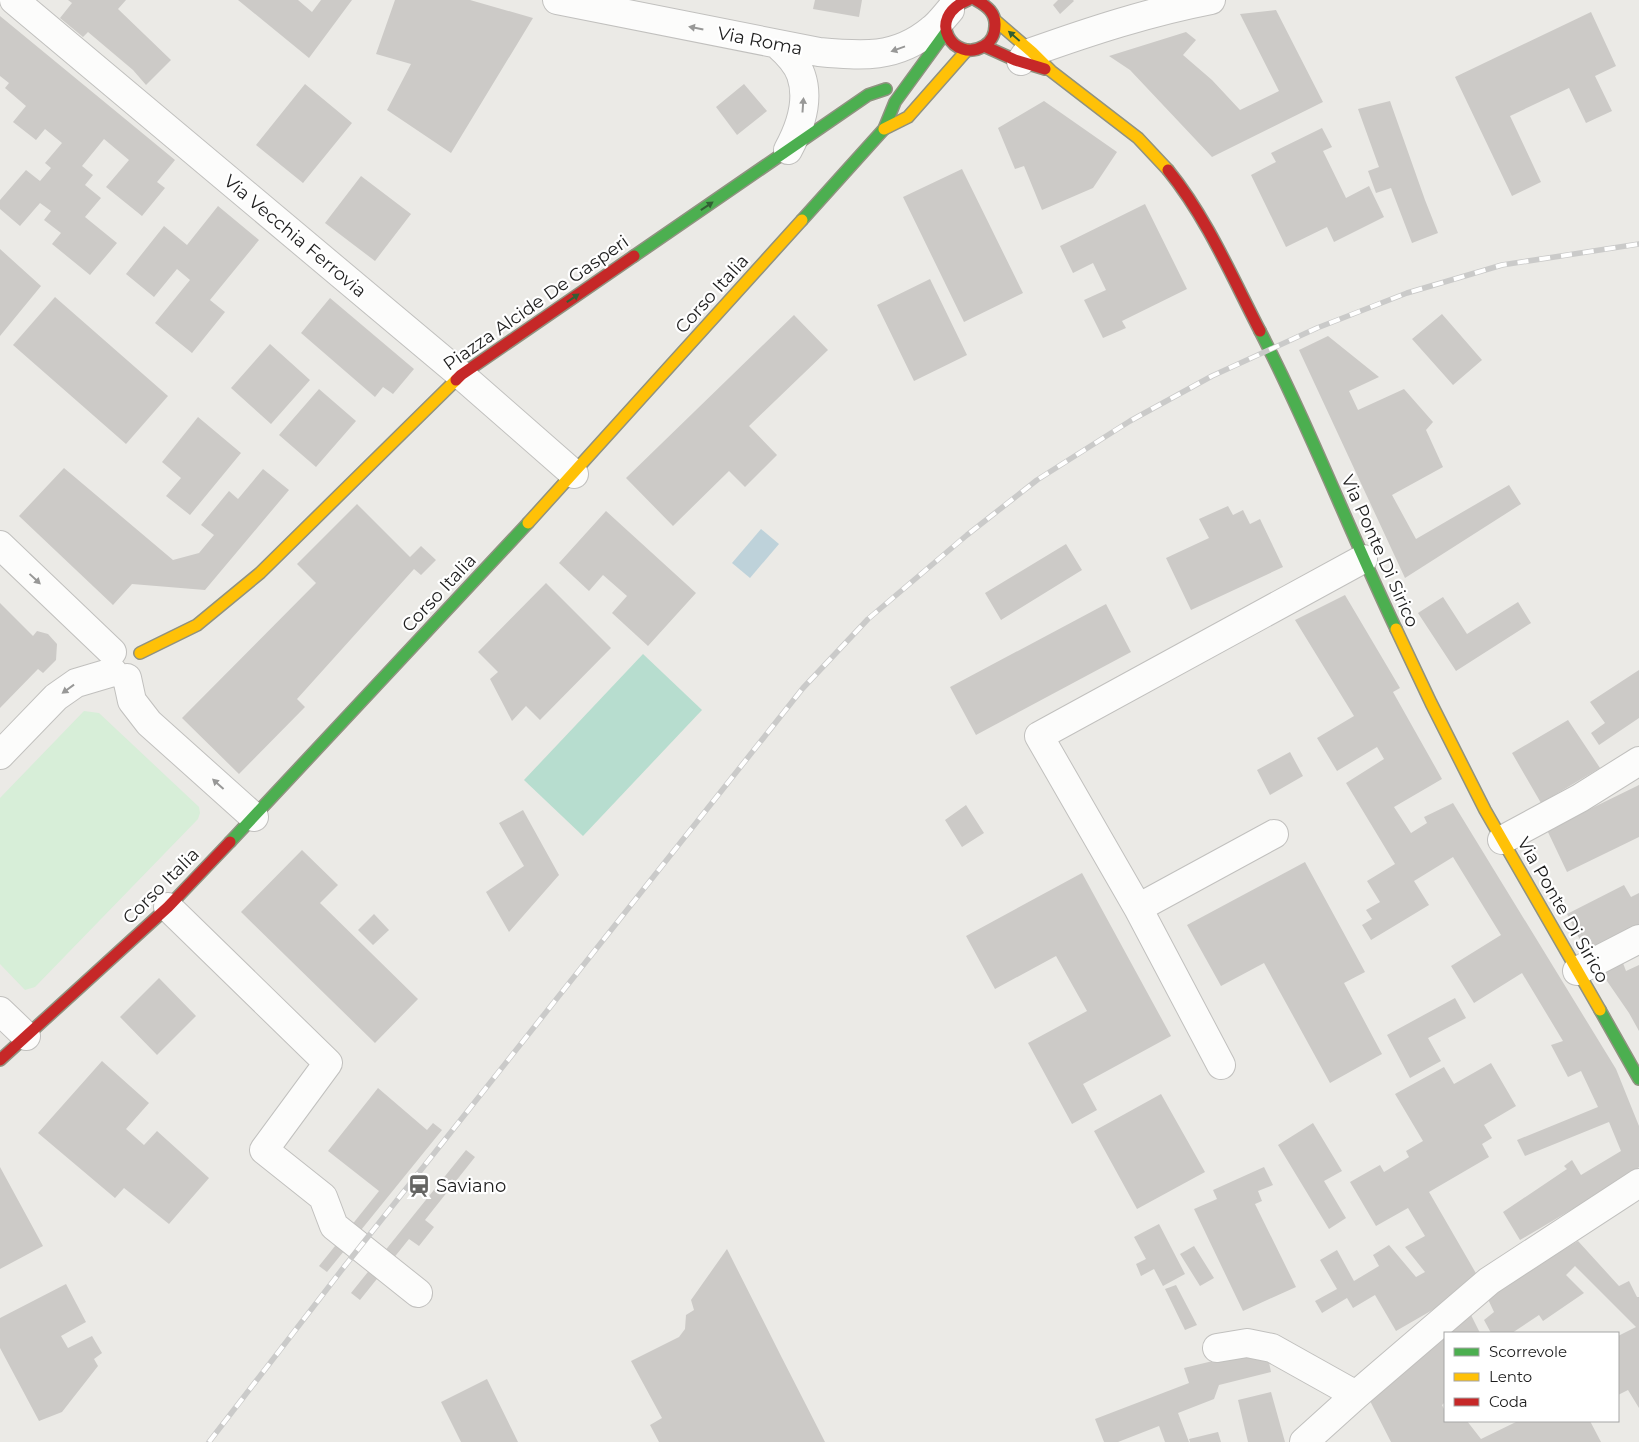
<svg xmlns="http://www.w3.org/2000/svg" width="1639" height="1442" font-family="Montserrat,sans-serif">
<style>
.park{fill:#d7eed8}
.pitch{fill:#b7ddcf}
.water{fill:#bed2da}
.building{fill:#cccac7}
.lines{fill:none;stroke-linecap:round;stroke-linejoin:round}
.street-casing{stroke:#c1c0be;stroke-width:30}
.fast-casing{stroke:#909280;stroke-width:14}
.slow-casing{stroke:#909280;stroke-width:14}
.jam-casing{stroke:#909280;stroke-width:14}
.street{stroke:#fcfcfb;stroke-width:28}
.fast{stroke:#4caf50;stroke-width:11}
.slow{stroke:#ffc107;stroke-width:11}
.jam{stroke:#c62828;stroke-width:11}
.rail-casing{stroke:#cacac9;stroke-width:5.5}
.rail{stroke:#fff;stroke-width:4;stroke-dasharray:11;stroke-linecap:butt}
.oneway{fill:#989897}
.oneway2{fill:#325f34}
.labels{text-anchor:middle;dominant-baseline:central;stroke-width:4.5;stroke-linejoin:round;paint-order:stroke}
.street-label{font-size:18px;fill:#1d1d1d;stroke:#fff}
.poi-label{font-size:18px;fill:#1d1d1d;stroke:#fff;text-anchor:start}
</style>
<rect width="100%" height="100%" fill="#ebeae6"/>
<path class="park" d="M84,711l15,2 100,94 1,6 -2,6 -163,168 -10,3 -25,-26v-166z"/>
<path class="pitch" d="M643,654l59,56 -119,126 -59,-56z"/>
<path class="water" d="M761,529l18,15 -29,34 -18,-15z"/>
<path class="building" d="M68,0h58l-8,9 53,51 -25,25 -13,-15 -45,-38 -5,5 -23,-19 12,-15z
M238,0h60l14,12 9,-12h31l-43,58z
M395,0h75l63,18 -82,135 -64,-43 24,-46 -35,-10z
M815,0h47l-3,17 -46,-8z
M1058,0h15l1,1 -14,13 -7,-9z
M1276,10l47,92 -111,55 -82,-87 -21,-14 77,-24 10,8 -13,15 29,25 28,30 39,-19 -39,-77z
M1591,12l25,54 -21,10 17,35 -26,12 -17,-35 -59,28 31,66 -29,14 -57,-119z
M0,16l175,144 -18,22 8,6 -23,28 -36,-29 23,-27 -25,-21 -22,27 11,9 -8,10 16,13 -16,19 32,26 -27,32 -38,-31 9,-11 -17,-13 7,-9 -11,-8 -20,23 -20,-17v-9l26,-30 14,11 11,-13 -6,-5 17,-20 -17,-14 -9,11 -23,-18 13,-16 -21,-18 4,-5 -9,-7z
M305,84l47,39 -49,60 -47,-38z
M744,84l23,27 -30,24 -21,-28z
M1044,101l73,51 -24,36 -51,22 -18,-44 -9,3 -17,-41z
M1390,101l35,99 13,33 -26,10 -21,-55 -15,5 -8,-22 11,-4 -21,-58z
M1322,128l10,19 -9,4 23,47 23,-12 15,31 -50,25 -7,-15 -41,20 -35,-72 25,-13 -5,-9z
M962,169l61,124 -59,29 -61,-125z
M361,176l50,38 -36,47 -50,-38z
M1145,204l42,85 -65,32 4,7 -23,10 -19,-38 22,-10 -13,-27 -20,10 -13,-27z
M218,206l41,34 -49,60 15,12 -33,41 -37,-30 35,-43 -13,-11 -23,28 -28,-23 38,-48 23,19z
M0,249l41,37 -41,50z
M930,279l37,76 -53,26 -37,-76z
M55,297l113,99 -42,48 -113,-99z
M330,298l84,71 -21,25 -10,-7 -8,10 -74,-64z
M1442,314l40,46 -29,25 -41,-46z
M794,315l34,35 -79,76 28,29 -32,32 -16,-16 -56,55 -47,-48z
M1328,336l51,41 -30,14 9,19 46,-21 29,33 -7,8 17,37 -51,28 24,44 93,-54 12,19 -116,74 -106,-228z
M270,344l40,36 -39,44 -40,-36z
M319,389l37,32 -40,46 -37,-32z
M198,417l43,36 -51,62 -24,-19 15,-18 -19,-16z
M64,468l109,92 26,-7 15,-18 -13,-10 28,-34 9,8 25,-30 26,21 -84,100 -73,-6 -19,21 -94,-89z
M357,504l53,53 11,-11 15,14 -15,15 -7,-6 -117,130 8,8 -66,67 -57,-56 134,-135 -19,-19z
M1228,506l5,9 10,-5 7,14 10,-5 23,48 -92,43 -25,-52 43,-20 -10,-19z
M606,511l90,82 -48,53 -36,-33 15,-17 -24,-21 -14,16 -30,-28z
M1066,544l16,26 -81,50 -16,-27z
M546,583l65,65 -71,72 -14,-14 -14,15 -22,-42 8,-7 -20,-20z
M1345,595l55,93 -7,4 49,87 -48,28 17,26 16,-10 -3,-6 29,-14 163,266 23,57v41l-4,5 -115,68 -17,-28 64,-43 -3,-3 8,-6 9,15 40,-24 -12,-29 -84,34 -8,-16 81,-33 -17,-36 -13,6 -17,-32 12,-4 -41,-68 -48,30 -23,-37 50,-31 -48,-78 -39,24 15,24 -58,35 -9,-15 10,-6 -6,-9 14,-8 -13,-21 28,-17 -49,-81 38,-24 -7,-12 -40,24 -20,-33 37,-22 -59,-96z
M1443,597l24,37 51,-32 13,21 -75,48 -38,-58z
M0,603l33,33 4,-5 11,3 9,10 -1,16 -13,13 -5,-4 -38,39z
M1106,604l25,48 -155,83 -26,-48z
M1639,670v48l-40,27 -8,-12 14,-10 -15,-21z
M1568,720l32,48 -59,35 -29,-50z
M1290,752l13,24 -33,19 -13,-25z
M1639,785v52l-72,35 -20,-42z
M966,805l18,28 -22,14 -17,-27z
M523,810l36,65 -50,57 -23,-40 38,-26 -25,-43z
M302,850l36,35 -18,18 98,96 -43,44 -134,-131z
M1305,862l60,110 -21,11 38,71 -52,29 -66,-120 -43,23 -34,-61z
M1082,873l89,163 -88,48 14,26 -25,14 -44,-81 59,-32 -31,-55 -61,33 -29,-53z
M1624,885l7,12 8,-4v35l-52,26 -20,-40z
M374,914l15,16 -16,15 -15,-15z
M1621,958l5,13 13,-6v66l-10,-18 -31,-45z
M159,978l37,38 -39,39 -37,-38z
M1455,998l11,20 -38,20 13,23 -31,17 -23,-43z
M102,1061l47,42 -23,26 18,16 13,-14 52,47 -40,46 -45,-36 -9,10 -77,-65z
M1491,1063l25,43 -32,19 8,13 -10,6 7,13 -60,35 52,90 -85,49 -21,-36 -22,13 -6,-10 -25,15 -7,-12 22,-12 -17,-29 17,-10 17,31 25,-15 -6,-11 16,-10 27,32 9,-5 -20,-25 20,-11 -17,-28 -32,18 -26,-44 30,-17 4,7 25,-15 -3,-6 17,-10 -28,-47 49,-27 10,17z
M378,1088l49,42 6,-7 9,7 -115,142 -8,-6 60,-75 -51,-40z
M1161,1094l44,78 -68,37 -43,-78z
M1313,1123l29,48 -18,10 22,37 -17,11 -51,-84z
M466,1150l9,7 -50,63 9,7 -15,19 -10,-7 -49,61 -9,-7z
M0,1167l43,79 -43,23z
M1264,1167l9,18 -15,6 4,10 -7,3 41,83 -53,24 -49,-102 23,-10 -4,-9z
M1159,1224l26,50 -22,12 -9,-17 -13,7 -5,-12 10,-5 -12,-22z
M1578,1241l41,45 10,-5 8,16h2v111l-11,-18 -10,5v-59l18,-9 -61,-61 -9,9 18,18 -41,28 -4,-6 -27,18h-21l-7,-13 10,-8 -8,-17z
M1194,1246l20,32 -14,8 -20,-32z
M727,1249l55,109 43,84h-166l-9,-17 12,-7 -31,-57 48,-24 6,-8 1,-14 8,-5 -3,-10z
M66,1284l20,38 -25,14 7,12 24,-12 10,17 -8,6 4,7 -36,46 -23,9 -39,-73v-30z
M1176,1285l21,40 -12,5 -20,-41z
M1470,1313l10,20h-35v69l-3,3 3,6v10h22l14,18 37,-18h72l11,21h-210l-23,-45z
M1266,1348l5,24 -52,13 -5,14 -36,14 11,29h-24l-6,-16 -41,16h-14l-9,-23 94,-36 -5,-15z
M487,1379l31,63h-57l-20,-40z
M1271,1392l14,50h-37l-10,-42z
M1218,1432l3,10h-31l-1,-3z"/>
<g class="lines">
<defs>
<path id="street" d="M14,0l447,375 113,99
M557,0l262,52c43,4 77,7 112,-22 7,-5 13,-13 19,-20
M778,45c9,8 19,18 23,30 9,26 -1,53 -13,75
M1021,61l4,-6 7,-3c59,-21 117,-40 179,-52
M0,545l112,107
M127,678l5,23 17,22 105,94
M0,755l56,-58 20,-14 37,-11
M1502,840l78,-42 59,-37
M168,907l160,156 -64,87 59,47 11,29 84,67
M1138,908l136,-74
M1577,971l62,-32
M0,1011l26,25
M1221,1065l-83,-157 -99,-172 324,-177
M1217,1348l30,-5 25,5 84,47
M1304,1442l52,-47 133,-114 150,-98"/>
<path id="fast" d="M802,220l82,-91 11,-27 51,-70
M634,256l234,-161 18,-6
M1260,331c50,97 89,199 136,298
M230,842l298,-319
M1600,1010l39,69"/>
<path id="slow" d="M996,21l36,31 19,19 87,67 30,32
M884,129l24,-12 59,-67
M528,523l274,-303
M1396,629l35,74 54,107 115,200
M140,653l57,-28 63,-52 196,-193"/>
<path id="jam" d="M968,0c-44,18 -14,64 16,46 7,-4 11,-12 11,-20 1,-13 -8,-20 -19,-26
M984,46l31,14 30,9
M1168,170c39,48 64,107 92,161
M456,380l5,-5 173,-119
M0,1060l168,-153 62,-65"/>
</defs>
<use href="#street" class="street-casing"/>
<use href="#fast" class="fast-casing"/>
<use href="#slow" class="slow-casing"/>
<use href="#jam" class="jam-casing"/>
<use href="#street" class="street"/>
<use href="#fast" class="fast"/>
<use href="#slow" class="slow"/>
<use href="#jam" class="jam"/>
<defs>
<path id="rail" d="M209,1442l135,-175 459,-579 65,-69 99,-84 70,-55 93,-59 82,-45 105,-48 90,-35 95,-28 137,-21"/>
</defs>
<use href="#rail" class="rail-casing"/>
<use href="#rail" class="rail"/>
</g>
<defs><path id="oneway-solid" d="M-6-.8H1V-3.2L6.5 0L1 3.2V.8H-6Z" transform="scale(1.25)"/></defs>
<g class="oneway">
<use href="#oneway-solid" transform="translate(696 28) rotate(-169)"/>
<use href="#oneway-solid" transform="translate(898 49) rotate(160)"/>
<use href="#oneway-solid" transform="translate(803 105) rotate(-86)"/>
<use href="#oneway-solid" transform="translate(35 579) rotate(43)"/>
<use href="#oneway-solid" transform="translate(68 689) rotate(144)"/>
<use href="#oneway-solid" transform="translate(218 784) rotate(-138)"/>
</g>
<g class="oneway2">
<use href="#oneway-solid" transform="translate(1014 36) rotate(-139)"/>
<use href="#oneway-solid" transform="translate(707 206) rotate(-34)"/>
<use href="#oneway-solid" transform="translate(573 298) rotate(-34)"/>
</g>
<defs>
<symbol id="station-bare" viewBox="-9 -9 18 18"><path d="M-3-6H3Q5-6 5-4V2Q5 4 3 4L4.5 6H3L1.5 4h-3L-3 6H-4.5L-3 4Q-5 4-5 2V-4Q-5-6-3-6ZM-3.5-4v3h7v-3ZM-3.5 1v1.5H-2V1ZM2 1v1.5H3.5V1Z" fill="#656563" stroke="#fff" stroke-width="2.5" paint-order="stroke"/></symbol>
</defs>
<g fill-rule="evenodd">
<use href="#station-bare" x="403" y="1170" width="32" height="32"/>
</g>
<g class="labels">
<g class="street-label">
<text transform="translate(760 41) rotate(11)">Via Roma</text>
<text transform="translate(295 236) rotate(40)">Via Vecchia Ferrovia</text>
<text transform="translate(712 294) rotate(-48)">Corso Italia</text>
<text transform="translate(536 303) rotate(-35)">Piazza Alcide De Gasperi</text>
<text transform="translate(1380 551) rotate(66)">Via Ponte Di Sirico</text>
<text transform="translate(439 593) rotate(-47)">Corso Italia</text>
<text transform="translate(161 886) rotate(-45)">Corso Italia</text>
<text transform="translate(1563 910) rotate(60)">Via Ponte Di Sirico</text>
</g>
<g class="poi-label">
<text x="436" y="1186">Saviano</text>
</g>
</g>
<rect x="1444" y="1332" width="175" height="90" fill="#ffffff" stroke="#a5a5a5"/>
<rect x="1454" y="1348" width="25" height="8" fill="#4caf50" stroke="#a5a5a5"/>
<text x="1489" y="1357" font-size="15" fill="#1d1d1d">Scorrevole</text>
<rect x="1454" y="1373" width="25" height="8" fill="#ffc107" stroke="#a5a5a5"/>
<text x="1489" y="1382" font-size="15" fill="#1d1d1d">Lento</text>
<rect x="1454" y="1398" width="25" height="8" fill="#c62828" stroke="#a5a5a5"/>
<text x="1489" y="1407" font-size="15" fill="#1d1d1d">Coda</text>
</svg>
